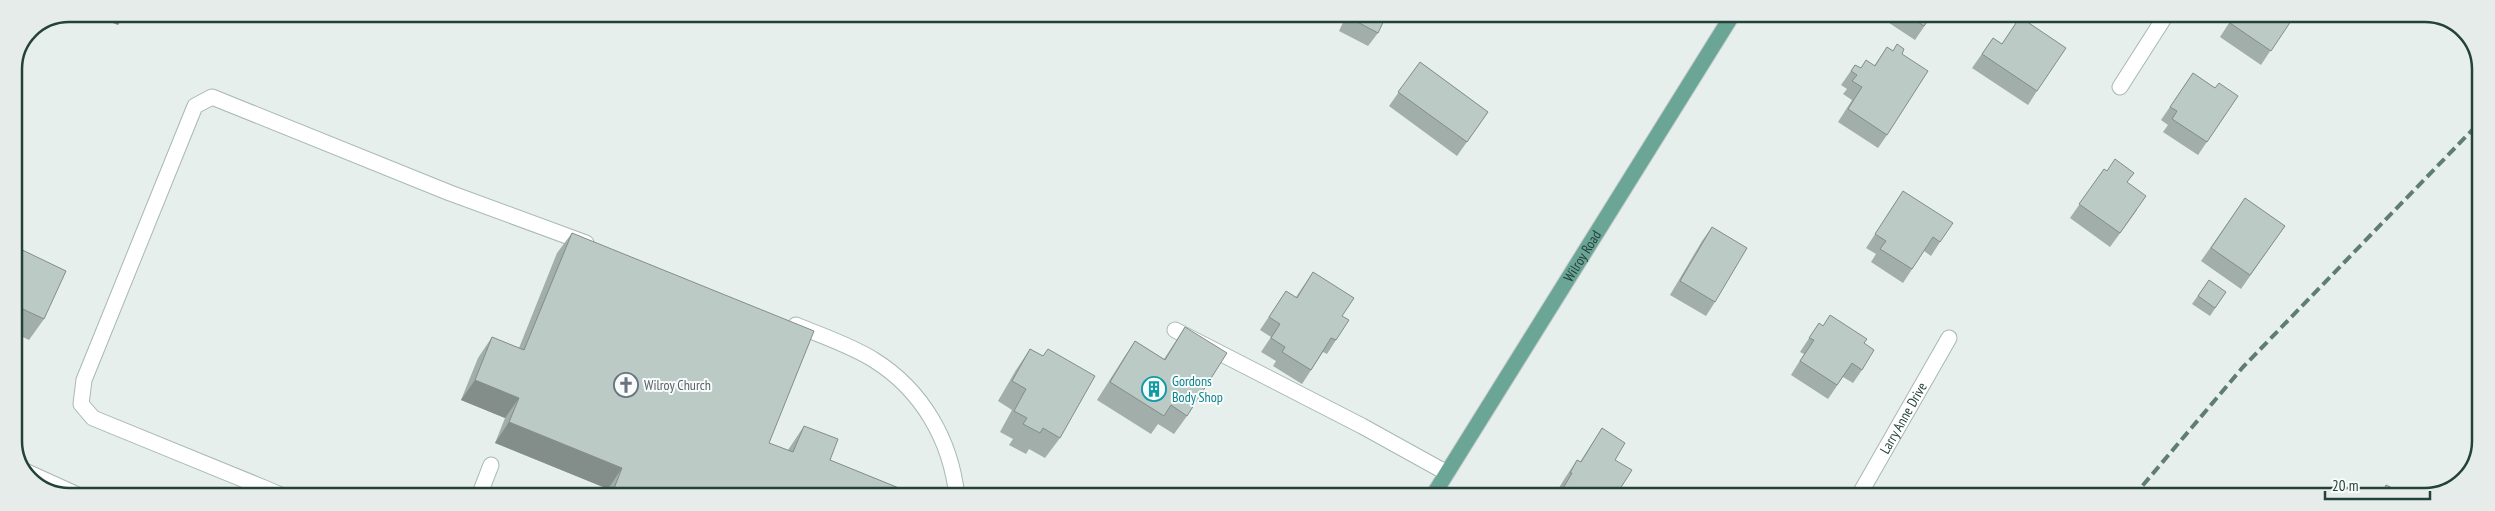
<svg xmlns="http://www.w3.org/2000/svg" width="2495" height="511" font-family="'PT Sans Narrow',sans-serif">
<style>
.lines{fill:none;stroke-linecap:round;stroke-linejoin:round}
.service-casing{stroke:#a8b8b2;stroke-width:17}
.minor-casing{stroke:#a8b8b2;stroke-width:17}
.primary-casing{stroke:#c2cac8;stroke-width:17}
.service{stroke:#fff;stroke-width:15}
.minor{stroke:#fff;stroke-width:15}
.primary{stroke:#6aa596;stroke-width:15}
.rail{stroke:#5f7d75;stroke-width:4;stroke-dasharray:10 5;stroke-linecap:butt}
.wall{fill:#a1aea9}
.shaded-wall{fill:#838d89}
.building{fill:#bbcac4;stroke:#838d89}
.labels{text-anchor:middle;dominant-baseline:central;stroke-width:4;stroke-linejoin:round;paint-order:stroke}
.street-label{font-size:14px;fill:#24423a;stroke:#f7fbf9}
.culture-label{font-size:14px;fill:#0d838f;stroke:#f7fbf9;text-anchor:start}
.worship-label{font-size:14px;fill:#5b616d;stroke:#f7fbf9;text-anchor:start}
.rim{fill:none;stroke:#24423a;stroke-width:2.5}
</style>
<rect width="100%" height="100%" fill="#e6efeb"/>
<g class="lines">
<defs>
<path id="service" d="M796,325c26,11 54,20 78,35 48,30 77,80 83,137
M1175,330l187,96 85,47
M262,487l21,9
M258,496l4,-9 -169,-69 -12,-14 3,-24 111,-274 17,-9 238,96 136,50"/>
<g id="minor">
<path d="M2120,87l46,-72"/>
<path d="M25,471l55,25"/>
<path d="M479,496l12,-31"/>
<path id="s1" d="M1858,497l91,-159"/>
</g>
<g id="primary">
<path id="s2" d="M1432,497l301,-483"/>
</g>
</defs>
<use href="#service" class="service-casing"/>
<use href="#minor" class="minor-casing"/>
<use href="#primary" class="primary-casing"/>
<use href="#service" class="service"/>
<use href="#minor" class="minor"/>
<use href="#primary" class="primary"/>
<path class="rail" d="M2133,497l110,-130 238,-246"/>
</g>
<path class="wall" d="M1347,14h40l-9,19 -10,13 -29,-15z
M1877,15h55l-17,25z
M2218,15h76l-33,50 -41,-28 9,-14z
M2020,17l17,74 -9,14 -56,-37 21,-30 9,6z
M1887,47l5,3 10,4 -15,81 -9,13 -40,-26 14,-22 -9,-6 4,-5 -6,-4 14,-20 6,3 13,-2z
M1420,62l68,50 -31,44 -68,-50z
M2193,73l22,15 23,8 -40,59 -35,-23 5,-7 -7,-5z
M2104,169l3,2 27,2 -7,9 10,28 -27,37 -40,-29z
M1903,191l37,51 -9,14 -7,-5 -21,32 -32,-21 5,-8 -10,-6z
M2245,198l40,28 -44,63 -40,-28z
M1712,227l3,75 -9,14 -36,-21 32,-54z
M572,233l197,210 19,7 16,-24 26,34 91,37 -316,-1 3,-7 -113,-46 10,-25 -44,-18 17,-42 14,-21 27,11 38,-95z
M14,246l30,73 -15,21 -15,-7z
M1313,272l29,44 -6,24 -9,14 -4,-2 -21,32 -29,-18 3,-5 -15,-9 10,-15 -11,-7 26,-39 10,6z
M2209,280l17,12 -16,24 -18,-12z
M1819,323l4,3 41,17 -2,27 -9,13 -10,-6 -15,22 -37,-24 13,-21 -4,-2z
M1185,327l2,89 -13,18 -16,-10 -7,10 -54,-34 26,-41 12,-18 29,18z
M1030,349l13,7 5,-7 12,89 -15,20 -16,-9 -3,5 -17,-9 4,-6 -13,-7 12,-22 -14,-9 18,-31z
M1602,428l13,32 3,32 8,5h-70l3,-6h-2l8,-13 12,-18 3,2z
M2386,485l26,12h-33z"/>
<path class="shaded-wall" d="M89,14h37l-8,11z
M475,380l44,18 -14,20 -44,-18z
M509,422l113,46 -14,21 -113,-46z
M700,492l11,5h-15z"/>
<path class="building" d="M1350,14h37l-9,19 -30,-16z
M1907,15h25l-8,11z
M2235,15h60l-24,36 -41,-28z
M2020,17l46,31 -29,43 -55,-37 11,-16 9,6z
M1897,44l7,5 -2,5 26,17 -41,64 -39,-26 14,-22 -10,-6 5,-6 -6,-4 4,-6 6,3 5,-8 9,6 12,-19 6,4z
M1420,62l68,50 -21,30 -69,-50z
M2193,73l22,15 4,-5 19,13 -31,46 -35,-23 5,-8 -7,-4z
M2115,159l19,14 -7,9 19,14 -26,37 -41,-29 25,-35 3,2z
M1903,191l50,32 -13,19 -7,-5 -21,32 -32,-20 6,-8 -11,-7z
M2245,198l40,28 -35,49 -39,-27z
M1712,227l35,21 -32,54 -35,-21z
M572,233l242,98 -45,112 24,9 11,-26 34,13 -8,21 91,37h-210l-11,-5 -2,5 -87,-1 11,-28 -113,-46 10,-24 -44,-18 17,-43 32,13z
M14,246l52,25 -22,48 -30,-14z
M1313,272l41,26 -12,18 7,4 -13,20 -5,-2 -20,32 -29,-18 3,-5 -14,-9 9,-14 -11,-7 17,-26 11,7z
M2209,280l17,12 -11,16 -17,-12z
M1830,315l37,24 -3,4 10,7 -12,20 -10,-7 -15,22 -37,-24 14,-21 -5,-2 10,-15 4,3z
M1185,327l42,26 -40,63 -16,-11 -7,11 -54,-34 25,-41 30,19z
M1030,349l13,7 5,-7 47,27 -35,62 -17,-10 -3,5 -17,-9 4,-6 -13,-7 12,-22 -14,-8z
M1602,428l23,15 -10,17 17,10 -14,22 8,5h-53l-11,-7 10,-17h-2l7,-13 4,2z
M2386,485l26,12h-31z"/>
<defs>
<symbol id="church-ring" viewBox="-11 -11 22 22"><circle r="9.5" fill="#f7fbf9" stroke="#6b7280" stroke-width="1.5"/><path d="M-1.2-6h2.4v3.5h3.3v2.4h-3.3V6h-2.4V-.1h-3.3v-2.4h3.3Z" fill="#6b7280"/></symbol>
<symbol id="building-ring" viewBox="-11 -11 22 22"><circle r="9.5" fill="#f7fbf9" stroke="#0f9aa8" stroke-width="1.5"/><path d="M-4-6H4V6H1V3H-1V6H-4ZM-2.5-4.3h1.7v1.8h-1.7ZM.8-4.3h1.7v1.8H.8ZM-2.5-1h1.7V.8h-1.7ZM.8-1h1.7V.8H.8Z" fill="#0f9aa8"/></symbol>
</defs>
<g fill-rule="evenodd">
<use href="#church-ring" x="612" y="371" width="28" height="28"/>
<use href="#building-ring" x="1140" y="375" width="28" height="28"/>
</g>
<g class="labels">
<g class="street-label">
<text stroke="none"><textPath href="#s2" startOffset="284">Wilroy Road</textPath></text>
<text stroke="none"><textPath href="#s1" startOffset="91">Larry Anne Drive</textPath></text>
</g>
<g class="culture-label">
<text x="1172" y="381">Gordons<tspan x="1172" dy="16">Body Shop</tspan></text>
</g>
<g class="worship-label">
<text x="644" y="385">Wilroy Church</text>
</g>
</g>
<path d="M0 0H2495V511H0ZM69 22H2425A47 47 0 0 1 2472 69V441A47 47 0 0 1 2425 488H69A47 47 0 0 1 22 441V69A47 47 0 0 1 69 22Z" fill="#e6ecea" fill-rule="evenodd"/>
<path class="rim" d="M69 22H2425A47 47 0 0 1 2472 69V441A47 47 0 0 1 2425 488H69A47 47 0 0 1 22 441V69A47 47 0 0 1 69 22Z"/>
<path d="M2325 491v8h105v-8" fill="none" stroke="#24423a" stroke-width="2.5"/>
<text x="2332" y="491" font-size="15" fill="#24423a" stroke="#f7fbf9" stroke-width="4" paint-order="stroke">20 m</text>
</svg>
